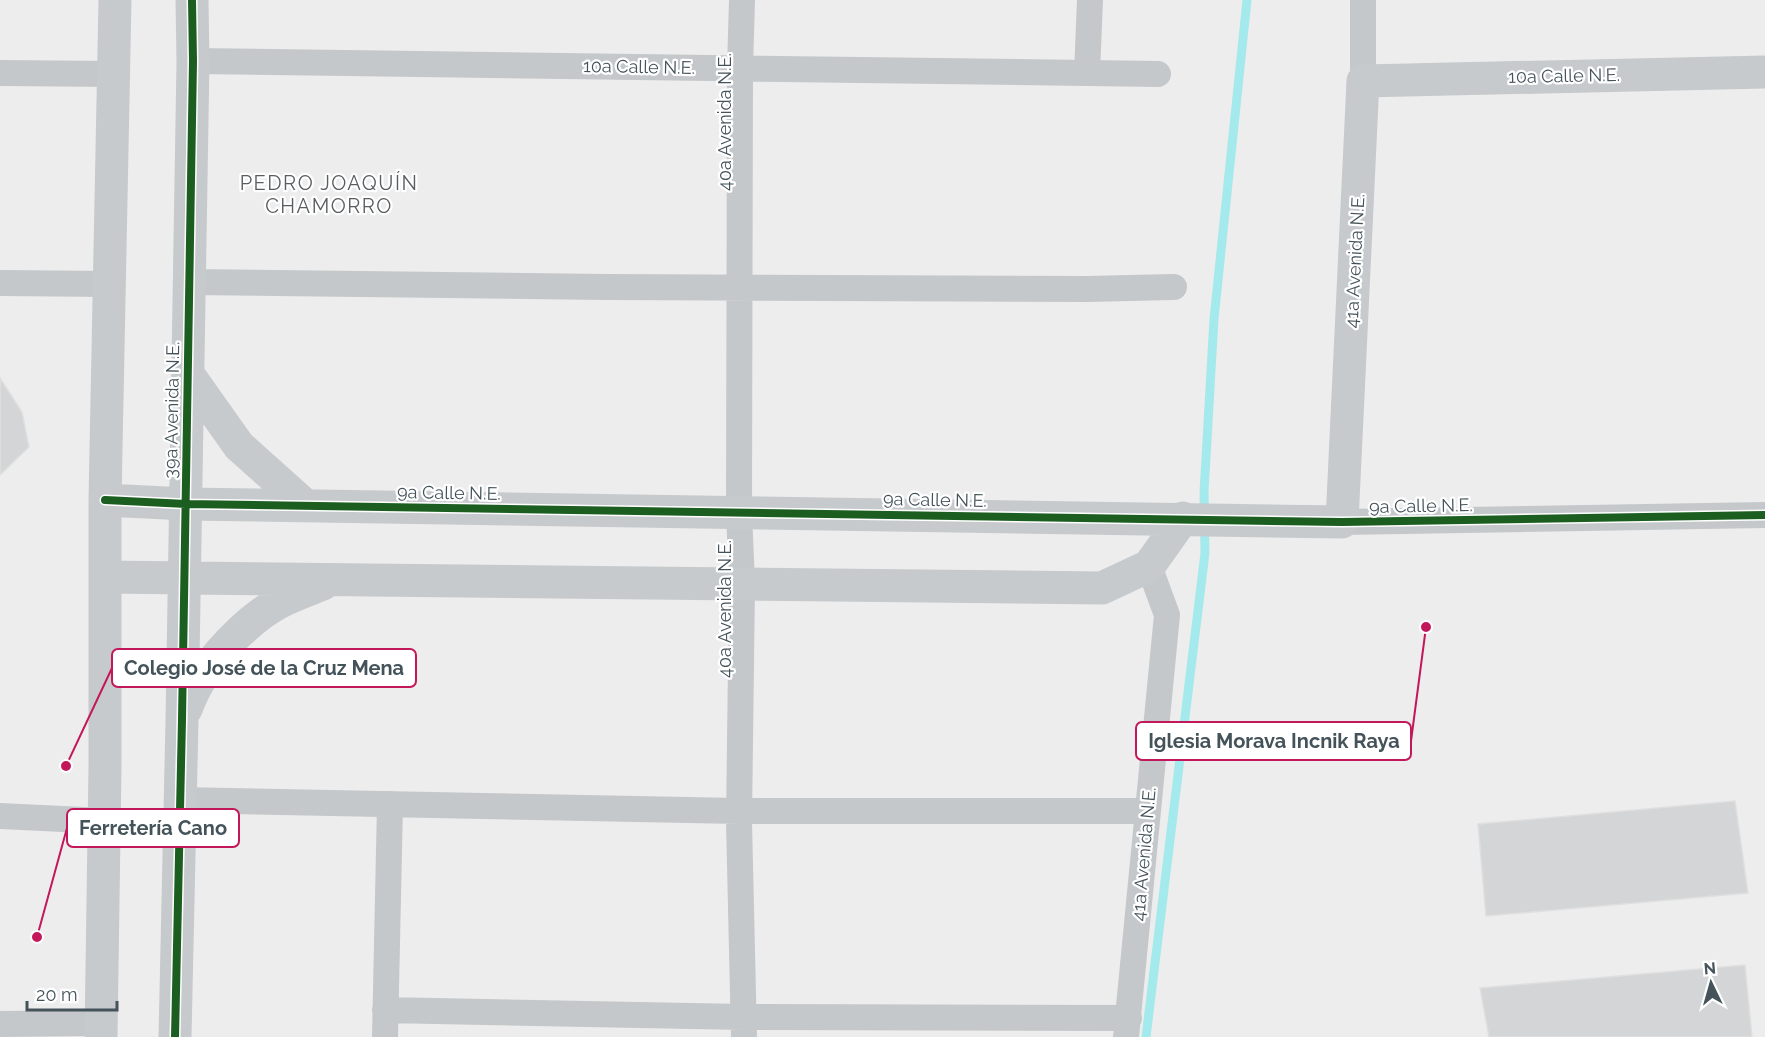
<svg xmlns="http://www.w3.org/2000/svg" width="1765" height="1037" viewBox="0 0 1765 1037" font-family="Raleway,sans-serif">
  <rect width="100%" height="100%" fill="#eeeded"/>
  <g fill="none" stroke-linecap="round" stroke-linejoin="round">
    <!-- stream -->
    <path stroke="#a4eaed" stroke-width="9" d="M1146 1037 1205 553 1204 492 1214 319 1247 0"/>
  </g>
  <!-- building -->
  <path fill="#d4d5d6" stroke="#dfdfe0" stroke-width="1.5" d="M0 378 22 412 29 447 0 475Z
    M1735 801 1748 893 1486 916 1478 824Z
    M1745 965 1752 1037H1489L1480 988Z"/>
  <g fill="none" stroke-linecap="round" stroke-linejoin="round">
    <!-- street -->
    <path stroke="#c4c8ca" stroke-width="26" d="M742 0 740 68 739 512 742 584 739 821 744 1037
      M1363 0V81
      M193 61 1158 74
      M0 73 114 74
      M1087 73 1090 0
      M189 282 606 287 1087 289 1174 287
      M0 283 110 284
      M1342 522 1765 515
      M180 800 739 811H1148
      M0 816 104 821
      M385 1010 744 1017 1129 1018
      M0 1024 102 1023
      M385 1037 390 804
      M1126 1037 1167 615 1149 566"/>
    <!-- secondary -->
    <path stroke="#c6cacc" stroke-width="33" d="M188 374 239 446 306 506
      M105 500 186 504 1342 522 1363 81 1765 72
      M105 577 1102 588 1149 566 1183 518
      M186 709C191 696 197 683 205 672 222 647 253 616 280 602 294 595 308 590 323 584
      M101 1037 105 766V500L115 0
      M175 1037 182 720 193 61 192 0"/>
    <defs>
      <path id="cycleway" d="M105 500 186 504 1342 522 1765 515
        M175 1037 182 720 193 61 192 0"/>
    </defs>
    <!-- cycleway casing -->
    <use href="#cycleway" stroke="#fff" stroke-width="11"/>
    <!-- cycleway -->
    <use href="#cycleway" stroke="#1b5e20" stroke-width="8"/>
  </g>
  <g text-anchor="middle" stroke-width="4.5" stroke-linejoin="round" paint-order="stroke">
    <!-- street labels -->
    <g font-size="18" fill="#44535a" stroke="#fff">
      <text transform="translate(639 67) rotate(1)" y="6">10a Calle N.E.</text>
      <text transform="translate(1564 76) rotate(-1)" y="6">10a Calle N.E.</text>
      <text transform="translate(725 122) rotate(-90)" y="6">40a Avenida N.E.</text>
      <text transform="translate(1355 261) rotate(-87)" y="6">41a Avenida N.E.</text>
      <text transform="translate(172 410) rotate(-89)" y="6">39a Avenida N.E.</text>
      <text transform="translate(449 493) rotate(1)" y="6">9a Calle N.E.</text>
      <text transform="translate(935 500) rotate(1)" y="6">9a Calle N.E.</text>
      <text transform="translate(1421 506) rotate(-1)" y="6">9a Calle N.E.</text>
      <text transform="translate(725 609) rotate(-90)" y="6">40a Avenida N.E.</text>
      <text transform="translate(1144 854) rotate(-85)" y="6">41a Avenida N.E.</text>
    </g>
    <!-- neighbourhood labels -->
    <g font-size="20" letter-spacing="1.5" fill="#595e61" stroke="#fff">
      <text x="329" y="190">PEDRO JOAQUÍN<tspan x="329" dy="23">CHAMORRO</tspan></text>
    </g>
  </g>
  <!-- callouts -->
  <path fill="none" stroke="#c2185b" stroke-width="2" d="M66 766L112 668M1426 627L1411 741M37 937L67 828"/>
  <g fill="#c2185b" stroke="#fff" stroke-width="2">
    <circle cx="66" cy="766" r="6"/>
    <circle cx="1426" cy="627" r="6"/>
    <circle cx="37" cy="937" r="6"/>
  </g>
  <g fill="#fff" stroke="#c2185b" stroke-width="2">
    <rect x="112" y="649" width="304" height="38" rx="6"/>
    <rect x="1136" y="722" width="275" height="38" rx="6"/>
    <rect x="67" y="809" width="172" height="38" rx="6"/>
  </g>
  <g font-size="20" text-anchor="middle" font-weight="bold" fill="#44535a">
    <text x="264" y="675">Colegio José de la Cruz Mena</text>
    <text x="1274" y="748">Iglesia Morava Incnik Raya</text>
    <text x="153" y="835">Ferretería Cano</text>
  </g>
  <!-- north arrow -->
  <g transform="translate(1711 983) rotate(355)" stroke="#ffffff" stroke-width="4.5" paint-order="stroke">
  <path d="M0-4.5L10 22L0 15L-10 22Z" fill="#44535a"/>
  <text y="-9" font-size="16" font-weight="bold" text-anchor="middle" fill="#44535a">N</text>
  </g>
  <!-- scale -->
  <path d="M27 1001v9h90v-9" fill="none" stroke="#44535a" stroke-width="3"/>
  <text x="36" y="1001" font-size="18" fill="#44535a" stroke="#ffffff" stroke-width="4.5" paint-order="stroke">20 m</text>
</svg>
